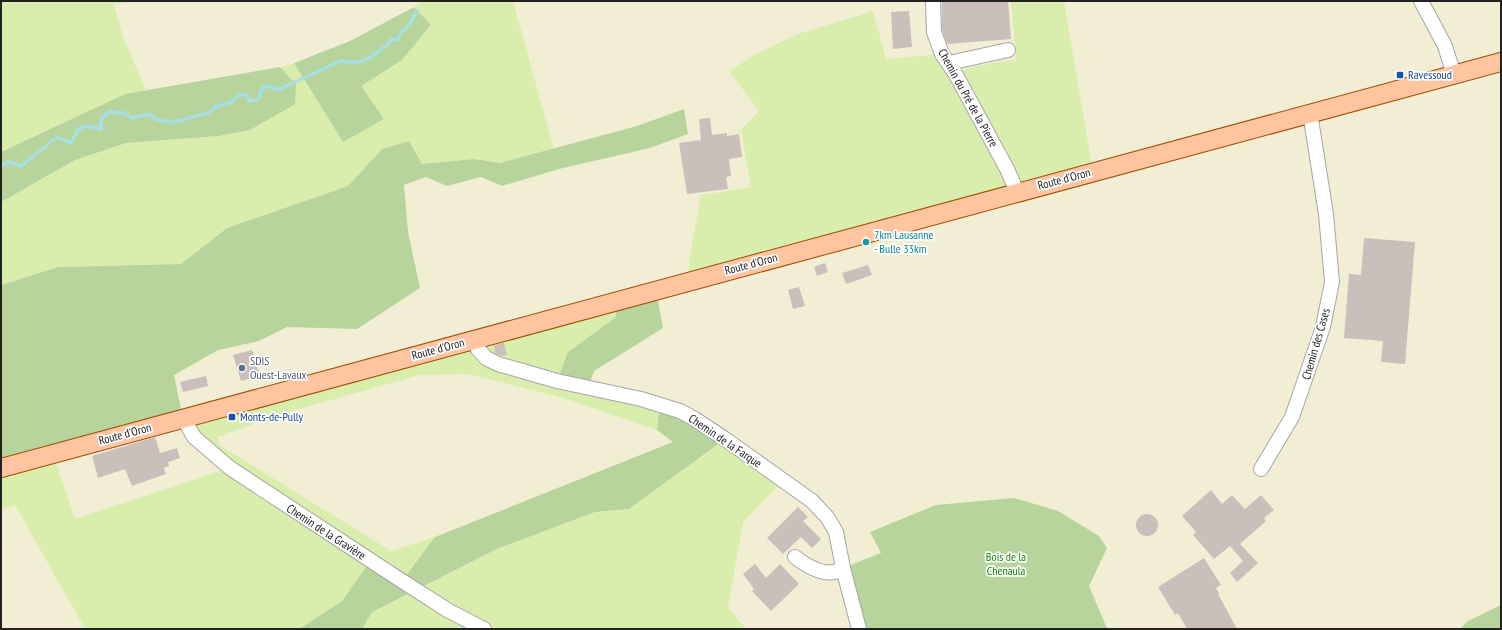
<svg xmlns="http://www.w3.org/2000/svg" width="1502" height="630" viewBox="0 0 1502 630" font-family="'PT Sans Narrow',sans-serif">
  <rect width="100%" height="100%" fill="#f3ede8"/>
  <!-- farmland -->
  <path fill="#f2eed3" d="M140 1H423L350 41 280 67 146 90 123 37 114 4Z
    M513 1H1011L1016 59 972 67 955 73 942 54 886 59 872 11 798 34 756 54 729 71 759 111 741 130 751 188 1093 172 1064 1H1501V605L1468 621 1460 629H1109L1106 626 1089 586 1107 548 870 532 881 553 859 629H746L728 607 743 522 782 481 709 427 588 388 594 371 663 328 656 291 183 418 230 468 75 519 53 454 174 375 219 349 258 341 287 327 357 329 408 232 404 185 426 177 447 186 481 177 502 186 559 169 688 134 684 109 637 126 554 149Z
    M468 374 563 398 657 430 673 442 435 537 391 551 221 446 216 437 292 411 420 375Z
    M15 505 85 629H1V510Z"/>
  <!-- grass -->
  <path fill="#d9eead" d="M1 1H140L114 4 123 37 146 90 125 94 1 152Z
    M423 1H513L554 149 500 163 474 159 422 164 409 141 382 149 348 186 227 228 181 264 58 267 1 285V202L75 160 126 143 219 136 250 130 296 84 280 67 294 63 343 142 361 86 402 60 431 25 414 7Z
    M1011 1H1064L1093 172 687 282 690 255 701 195 751 187 741 130 759 111 729 71 756 54 798 34 873 11 886 59 942 54 955 73 972 67 1016 59Z
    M615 301 616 317 568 352 588 388 659 412 657 430 563 398 468 374 420 375 292 411 217 437 221 446 391 551 435 537 402 581 370 561 342 601 299 629H85L15 505 1 510V468L53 454 75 519 229 468 183 418Z
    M725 439 783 481 743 522 728 607 746 629H362L372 612 499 548 595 512 629 509Z"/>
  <!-- forest -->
  <path fill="#b6d49b" d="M414 7 431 25 402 60 361 86 384 119 343 142 294 63 350 41Z
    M280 67 296 84 295 104 250 130 219 136 126 143 75 160 1 202V152L125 94Z
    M684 109 688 134 650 148 559 169 502 186 481 177 447 186 426 177 404 185 408 232 420 288 357 329 287 327 259 341 218 350 174 375 183 418 1 468V285L58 267 181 264 227 228 348 186 382 149 409 141 422 164 474 159 500 163 637 126Z
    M656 290 663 328 594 371 588 388 557 381 568 352 616 317 615 301Z
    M680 411 725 439 629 509 595 512 499 548 372 612 362 629H299L342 601 370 561 402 581 435 537 673 442 657 430 659 412Z
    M1014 498 1058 511 1099 536 1107 548 1089 586 1106 626 1109 629H859L843 568 881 553 870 532 936 505Z
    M1501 605V629H1460L1468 621Z"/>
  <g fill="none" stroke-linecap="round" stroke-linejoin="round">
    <!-- stream -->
    <path stroke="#a7e0e2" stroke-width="3.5" d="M1 166 8 162 21 166 57 137 71 143 78 129 86 126 101 129V119L109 112 125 113 132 118 150 114 155 119 170 122 186 119 210 112 217 106 230 103 239 95H247L249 101 258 100 262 89 266 86 280 89 340 61C347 62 356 63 363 61 372 57 386 47 392 39L398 40 401 32 410 24 417 11"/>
  </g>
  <!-- building -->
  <path fill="#cbbfbb" d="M942 1H1008L1011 39 947 44 942 30Z
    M909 11 912 47 893 49 891 12Z
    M710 118 712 135 727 133V136L739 134 742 157 729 159 731 176 726 177 728 189 687 194 679 143 701 140 699 119Z
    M1364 238 1415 242 1405 364 1381 362 1383 341 1344 338 1349 274 1361 275Z
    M825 263 828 272 817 276 814 267Z
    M868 265 872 275 846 284 842 273Z
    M799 287 805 306 793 309 788 290Z
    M502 343H504L507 355 502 356 495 353 494 346Z
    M252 350 260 375 241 381 233 355Z
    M206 376 208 386 183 392 180 382Z
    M155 437 160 453 177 448 180 458 168 462 169 466 164 468 166 474 132 486 125 469 98 478 92 456Z
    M1211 490 1222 504 1232 495 1245 509 1261 495 1274 510 1264 518 1266 521 1240 544 1258 563 1237 582 1230 573 1243 561 1230 546 1214 559 1193 535 1196 532 1182 516Z
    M798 507 808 517 803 521 821 539 812 548 801 537 783 554 767 538Z
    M1136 525a11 11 0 1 1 22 0a11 11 0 1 1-22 0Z
    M1204 558 1221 585 1216 588 1219 593 1218 594 1237 629H1187L1178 613 1175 615 1158 587Z
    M755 564 766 578 780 564 799 584 771 611 752 591 754 589 743 574Z"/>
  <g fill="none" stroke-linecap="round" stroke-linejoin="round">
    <defs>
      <path id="minor" d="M933 1 934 32 942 54 955 73 1007 169 1017 192
        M1421 1 1445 46 1454 75
        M949 63 1008 50
        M474 340 478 349 486 358 498 364 557 381 641 399 680 411 695 419 725 439 812 501 827 517 836 532 843 568C828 579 808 567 795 557
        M183 418 194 437 230 468 402 581 449 611 484 629
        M1261 469 1292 417 1323 327 1332 282 1326 214 1310 113
        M843 568 859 629"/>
      <path id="major" d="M1 468 1501 62"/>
    </defs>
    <!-- minor casing -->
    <use href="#minor" stroke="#a6a6a6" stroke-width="16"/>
    <!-- major casing -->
    <use href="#major" stroke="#a04d00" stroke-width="20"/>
    <!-- minor -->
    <use href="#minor" stroke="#fff" stroke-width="14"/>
    <!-- major -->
    <use href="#major" stroke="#ffc5a1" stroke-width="18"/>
  </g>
  <!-- markers -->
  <g fill="#1a4fb4" stroke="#fff" stroke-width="1.5">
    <rect x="1396" y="71" width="8" height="8" rx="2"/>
    <rect x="228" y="413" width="8" height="8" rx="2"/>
  </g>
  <circle fill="#0f9aa8" stroke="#fff" stroke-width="1.5" cx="866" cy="242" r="4"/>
  <circle fill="#5c6f8a" stroke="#fff" stroke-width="1.5" cx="242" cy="368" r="4"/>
  <g text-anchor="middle" stroke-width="3.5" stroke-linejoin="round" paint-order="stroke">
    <!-- transit labels -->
    <g font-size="12" fill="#164399" stroke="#fff" text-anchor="start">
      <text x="1408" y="79">Ravessoud</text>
      <text x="240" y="421">Monts-de-Pully</text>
    </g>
    <!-- street labels -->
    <g font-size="12" fill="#222" stroke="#fff">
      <text transform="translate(968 98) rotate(61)" y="4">Chemin du Pré de la Pierre</text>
      <text transform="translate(1064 179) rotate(-15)" y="4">Route d'Oron</text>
      <text transform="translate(751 264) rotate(-15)" y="4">Route d'Oron</text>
      <text transform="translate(1316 344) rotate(-74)" y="4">Chemin des Cases</text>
      <text transform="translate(438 349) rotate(-15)" y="4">Route d'Oron</text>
      <text transform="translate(125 434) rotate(-15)" y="4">Route d'Oron</text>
      <text transform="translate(725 441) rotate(34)" y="4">Chemin de la Farque</text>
      <text transform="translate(326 532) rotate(33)" y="4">Chemin de la Gravière</text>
    </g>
    <!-- culture labels -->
    <g font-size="12" fill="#0d838f" stroke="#fff" text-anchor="start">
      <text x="874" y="239">7km Lausanne<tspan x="874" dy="14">- Bulle 33km</tspan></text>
    </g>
    <!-- service labels -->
    <g font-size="12" fill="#4e5e75" stroke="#fff" text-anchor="start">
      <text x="250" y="365">SDIS<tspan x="250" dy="14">Ouest-Lavaux</tspan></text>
    </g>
    <!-- park labels -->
    <g font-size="12" fill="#138506" stroke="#fff">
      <text x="1006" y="561">Bois de la<tspan x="1006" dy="14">Chenaula</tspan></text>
    </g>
  </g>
  <!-- border -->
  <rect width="1502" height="630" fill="none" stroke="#222222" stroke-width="4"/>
</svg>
